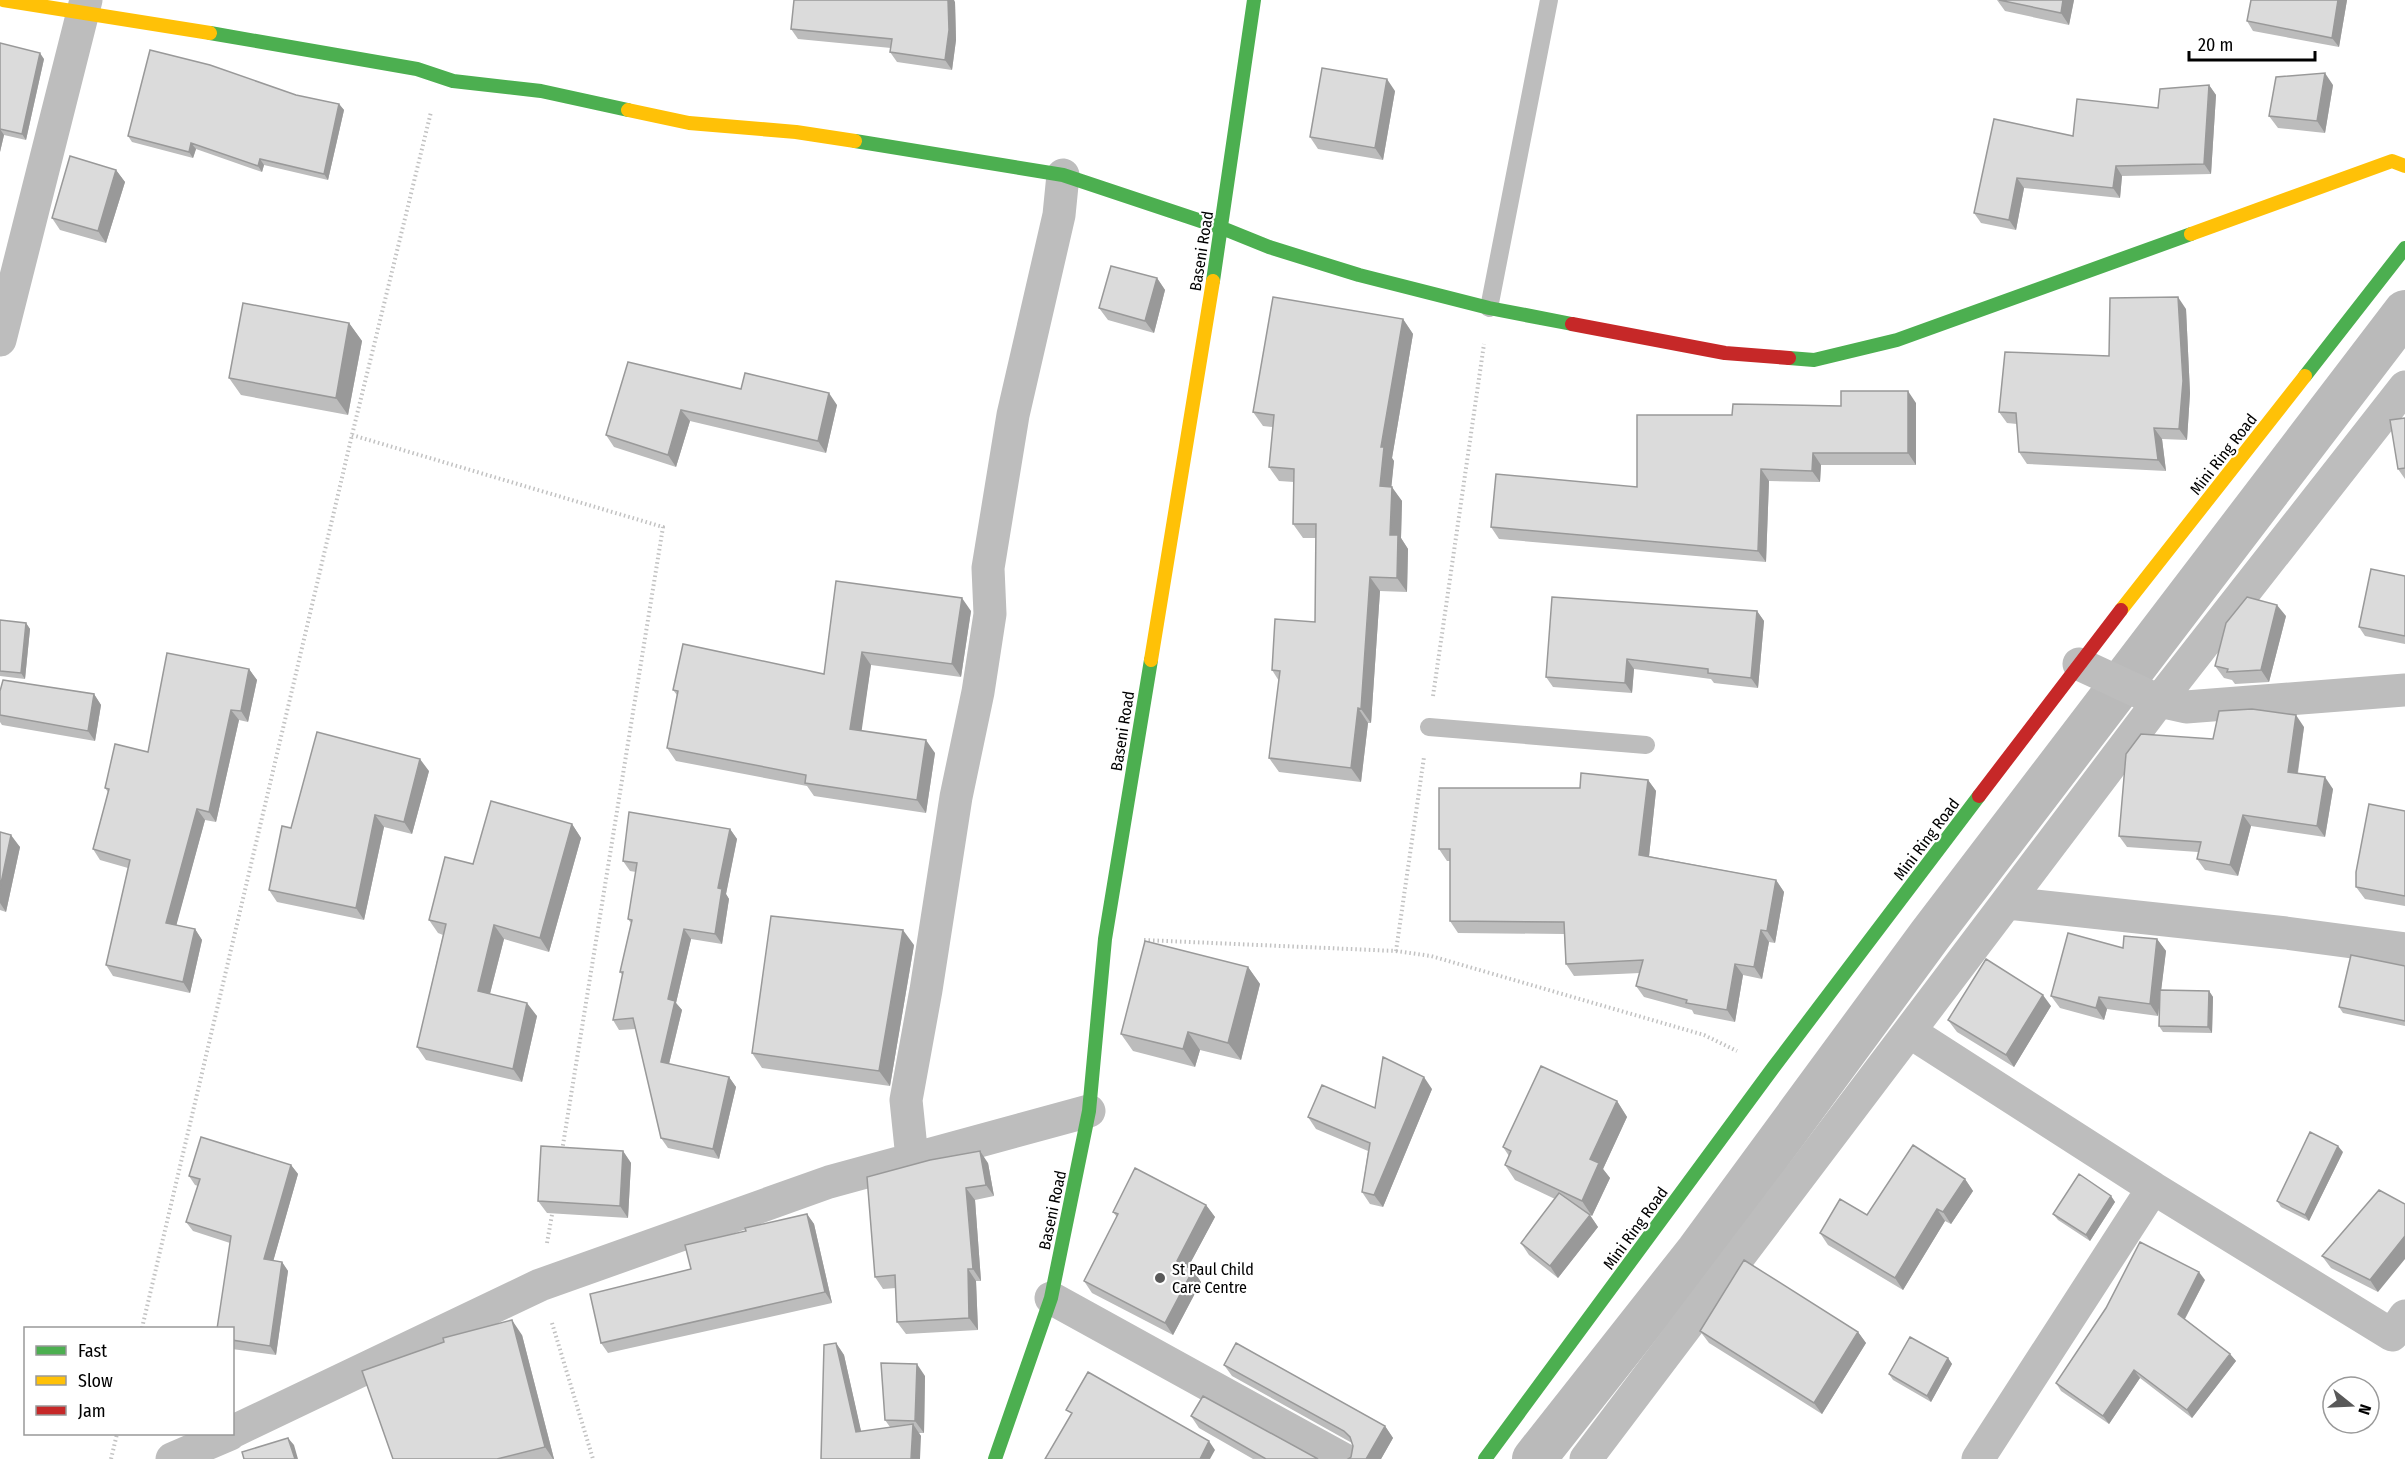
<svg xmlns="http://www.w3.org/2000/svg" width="2405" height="1459" viewBox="0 0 2405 1459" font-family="'Fira Sans Condensed',sans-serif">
  <rect width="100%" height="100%" fill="#fff"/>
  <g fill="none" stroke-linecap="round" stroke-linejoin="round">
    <!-- canal -->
    <path stroke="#bababa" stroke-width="44" d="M1534 1459 1698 1251 1930 935 2405 312"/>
    <!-- path -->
    <path stroke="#c2c2c2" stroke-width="4" stroke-dasharray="1.5 3" stroke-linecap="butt" d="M352 435 663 527 562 1151
      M1433 696 1484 344
      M1144 940 1396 951 1424 757
      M1396 951 1431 956 1704 1035 1737 1051
      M547 1243 553 1209
      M552 1323 593 1459
      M142 1328 352 435 431 112
      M111 1459 117 1434"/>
    <!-- lane -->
    <path stroke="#bdbdbd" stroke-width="18" d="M1489 308 1549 0
      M1429 727 1646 745"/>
    <!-- street -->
    <path stroke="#bdbdbd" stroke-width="33" d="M0 340 86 0
      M2079 664 2159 701 2186 707 2405 690
      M2008 903 2286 933 2405 949
      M1910 1032 2153 1188 1978 1459
      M912 1158 906 1100 926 990 956 797 978 692 990 614 988 568 1013 415 1059 215 1063 175
      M2153 1188 2392 1335 2405 1316
      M1051 1298 1343 1459
      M232 1432 540 1285 829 1182 1089 1111
      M172 1459 230 1434
      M1586 1459 2159 701 2405 387"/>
    <!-- fast -->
    <path stroke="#4caf50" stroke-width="14" d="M210 33 417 69 453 81 541 91 628 110
      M855 141 1063 175 1222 228 1269 247 1359 275 1489 308 1572 324
      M1213 281 1254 0
      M1789 358 1814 360 1897 340 2191 234
      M2305 376 2405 248
      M995 1459 1051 1298 1089 1111 1105 939 1151 660
      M1485 1459 1773 1068 1979 796"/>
    <!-- slow -->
    <path stroke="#ffc107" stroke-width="14" d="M3 0 210 33
      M628 110 689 123 796 132 855 141
      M2191 234 2392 161 2405 166
      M2121 610 2305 376
      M1151 660 1213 281"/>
    <!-- jam -->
    <path stroke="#c62828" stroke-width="14" d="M1572 324 1725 353 1789 358
      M1979 796 2121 610"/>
  </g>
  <!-- wall -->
  <path fill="#bcbcbc" d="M1997 0H2074L2069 25 2005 11Z
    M2251 0H2347L2339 47 2253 31 2247 21Z
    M955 2 956 40 952 70 897 62 890 52 891 48 798 39 791 29Z
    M0 43 44 59 26 140 4 135 0 152Z
    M2209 85 2216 95 2211 174 2122 176 2120 198 2024 188 2016 230 1981 223 1974 213 1994 119 2073 136 2158 108Z
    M2333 85 2325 133 2278 128 2269 116Z
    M1395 91 1383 160 1318 149 1310 137Z
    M296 95 339 104 344 110 328 180 264 165 262 172 196 149 193 158 132 142 128 136Z
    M116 170 125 182 106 243 60 230 52 218Z
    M1157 278 1165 290 1154 333 1108 320 1099 308Z
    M2186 309 2190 393 2187 440 2162 439 2166 471 2027 464 2019 452 2017 424 2007 423 1999 412 2109 356Z
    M1403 319 1413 334 1392 458 1394 461 1391 487 1402 501 1401 538 1408 549 1407 592 1380 591 1371 723H1368L1361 782 1279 772 1269 758 1279 681 1272 670 1315 622 1316 538H1303L1293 524 1294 482 1279 481 1269 467 1273 427 1263 426 1253 412Z
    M349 323 362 341 348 415 241 395 229 378Z
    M741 389 837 405 826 453 690 421 676 467 614 447 606 435Z
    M1916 403V465H1821L1820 482 1769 481 1766 562 1499 539 1491 527 1637 487 1732 415 1841 406Z
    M2405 418V479L2398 469Z
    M2405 576V644L2365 636 2359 627Z
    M836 581 971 611 961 677 871 665 861 730 935 753 926 813 814 796 807 786 676 761 667 748 677 695 673 690 824 674Z
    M1757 611 1764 621 1758 688 1714 683 1711 679 1634 669 1632 693 1553 687 1546 677Z
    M2286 616 2269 682 2235 684 2232 680 2224 678 2215 666Z
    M0 620 26 623 30 629 25 679 0 676Z
    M249 669 257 680 248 722 239 720 216 822 205 820 176 925 195 929 202 940 190 993 113 976 106 965 128 868 100 860 93 849 108 792 105 788Z
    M0 691 94 694 101 705 95 741 2 725 0 722Z
    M2304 727 2298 773 2333 789 2325 837 2251 826 2238 876 2205 870 2197 859 2198 852 2127 847 2119 836 2213 739Z
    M429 771 412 834 384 827 364 920 277 902 269 890 291 828Z
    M1648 780 1656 791 1649 856 1776 880 1784 892 1775 943 1769 942 1762 979 1743 975 1735 1022 1694 1014 1692 1010 1644 997 1636 986 1640 973 1574 976 1566 964 1564 934 1458 933 1450 921V861H1447L1439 849 1580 788Z
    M2405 811V906L2365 899 2356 887Z
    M572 824 581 838 549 952 504 939 490 994 537 1016 522 1082 426 1060 417 1047 443 935 438 933 429 920 473 864Z
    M730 829 737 839 726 894 729 899 722 944 691 939 676 1003 682 1010 669 1064 729 1077 736 1087 719 1159 668 1148 661 1138 636 1029 619 1030 613 1020 623 976 620 972 631 923 628 919 636 872 630 871 623 861Z
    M0 832 20 847 6 912 0 910Z
    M2157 939 2166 951 2161 990 2209 991 2213 997 2212 1033 2163 1032 2159 1026 2160 1001 2158 1016 2107 1009 2104 1020 2060 1008 2051 996 2123 948Z
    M914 945 890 1086 762 1068 752 1053Z
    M2405 966V1026L2343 1013 2339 1007Z
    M1248 967 1260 984 1241 1060 1200 1050 1195 1067 1133 1051 1121 1034Z
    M2051 1006 2014 1067 1957 1032 1948 1020Z
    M1432 1089 1383 1207 1370 1204 1362 1192 1368 1151 1316 1129 1308 1117 1375 1108Z
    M1617 1101 1627 1117 1603 1169 1610 1178 1592 1216 1589 1214 1598 1227 1558 1278 1529 1255 1521 1243 1555 1199 1515 1180 1505 1165 1509 1156 1503 1147Z
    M623 1151 631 1163 628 1218 547 1213 538 1201Z
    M2343 1152 2309 1221 2281 1207 2277 1201Z
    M988 1163 994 1196 975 1200 981 1281H976L978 1330 906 1334 897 1322 896 1288 883 1289 875 1277Z
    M291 1165 298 1174 273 1261 282 1262 288 1271 276 1355 232 1349 230 1243 193 1231 186 1222 198 1186 195 1185 189 1176Z
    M1965 1179 1973 1191 1951 1224 1945 1221 1903 1290 1828 1245 1820 1233Z
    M2379 1190 2378 1292 2331 1268 2322 1256Z
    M2111 1196 2115 1202 2090 1241 2058 1220 2053 1214Z
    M1206 1205 1215 1217 1188 1267 1193 1270 1201 1282 1173 1335 1092 1293 1084 1281 1117 1217 1113 1212Z
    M807 1214 814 1224 832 1303 608 1353 601 1343 691 1269 746 1231Z
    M2205 1280 2185 1319 2230 1354 2236 1361 2192 1418 2140 1378 2109 1424 2061 1391 2056 1383Z
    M1700 1331 1858 1332 1866 1343 1822 1414 1709 1343Z
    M522 1335 554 1459H393Z
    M836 1343 844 1355 861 1432 890 1427 885 1420 925 1376 924 1433H919L921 1436 821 1459Z
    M1948 1358 1952 1364 1931 1402 1893 1380 1889 1374Z
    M1224 1365 1385 1426 1393 1438 1381 1459H1348L1351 1457 1353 1446 1352 1443 1232 1376Z
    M1191 1416 1318 1459H1253L1199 1428Z"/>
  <!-- shaded-wall -->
  <path fill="#999" d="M948 0H954L955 2 956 40 952 70 945 60Z
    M2063 0H2074L2069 25 2061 13Z
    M2338 0H2347L2339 47 2332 38Z
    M40 53 44 59 26 140 22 134Z
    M2325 73 2333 85 2325 133 2317 121Z
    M1387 79 1395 91 1383 160 1375 148Z
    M2209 85 2216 95 2211 174 2204 164Z
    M339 104 344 110 328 180 324 174Z
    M0 129 4 135 0 152Z
    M191 143 196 149 193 158 189 152Z
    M260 159 264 165 262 172 258 166Z
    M2116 166 2122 176 2120 198 2113 188Z
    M116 170 125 182 106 243 98 231Z
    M2017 178 2024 188 2016 230 2009 220Z
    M1157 278 1165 290 1154 333 1145 321Z
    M2178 297 2186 309 2190 393 2187 440 2179 429Z
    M1403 319 1413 334 1392 458 1394 461 1390 501 1380 486 1381 447Z
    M349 323 362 341 348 415 336 398Z
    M1908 391 1916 403V465L1908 453Z
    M829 393 837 405 826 453 818 441Z
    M681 410 690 421 676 467 668 455Z
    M2154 428 2162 439 2166 471 2158 460Z
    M1813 453 1821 465 1820 482 1812 471Z
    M1761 469 1769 481 1766 562 1758 551Z
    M1392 487 1402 501 1401 538 1408 549 1407 592 1397 578 1390 535Z
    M1370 577 1380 591 1371 723 1361 709Z
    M962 598 971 611 961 677 952 664Z
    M2277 605 2286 616 2269 682 2261 670Z
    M1757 611 1764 621 1758 688 1751 678Z
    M26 623 30 629 25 679 21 673Z
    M862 652 871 665 860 742 850 729Z
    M1627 659 1634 669 1632 693 1625 683Z
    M249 669 257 680 248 722 241 711Z
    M94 694 101 705 95 741 88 731Z
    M1358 708 1368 723 1361 782 1351 768Z
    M231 710 239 720 216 822 209 812Z
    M2296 715 2304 727 2296 783 2288 772Z
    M926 740 935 753 926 813 917 800Z
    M420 759 429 771 412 834 404 822Z
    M2325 777 2333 789 2325 837 2317 826Z
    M1648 780 1656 791 1648 866 1639 855Z
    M197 809 205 820 174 934 166 923Z
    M375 815 384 827 364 920 356 908Z
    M2243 815 2251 826 2238 876 2230 865Z
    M572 824 581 838 549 952 540 938Z
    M730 829 737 839 726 894 729 899 722 944 715 934 718 888Z
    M11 835 20 847 6 912 0 903V888Z
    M1776 880 1784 892 1775 943 1767 931Z
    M494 925 504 939 487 1005 478 991Z
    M195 929 202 940 190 993 183 982Z
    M684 929 691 939 676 1003 682 1010 667 1072 661 1062 668 999Z
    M903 930 914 945 890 1086 879 1071Z
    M1761 930 1769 942 1762 979 1754 967Z
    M2157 939 2166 951 2158 1016 2150 1004Z
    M1735 964 1743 975 1735 1022 1727 1010Z
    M1248 967 1260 984 1241 1060 1228 1043Z
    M2209 991 2213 997 2212 1033 2208 1027Z
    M2043 995 2051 1006 2014 1067 2006 1055Z
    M2099 997 2107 1009 2104 1020 2096 1008Z
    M527 1003 537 1016 522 1082 513 1069Z
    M1188 1032 1200 1050 1195 1067 1183 1049Z
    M729 1077 736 1087 719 1159 713 1149Z
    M1424 1077 1432 1089 1383 1207 1374 1195Z
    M1617 1101 1627 1117 1603 1169 1610 1178 1592 1216 1582 1201 1590 1159Z
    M2338 1146 2343 1152 2309 1221 2305 1215Z
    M623 1151 631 1163 628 1218 620 1206Z
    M980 1151 988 1163 994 1196 986 1185Z
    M291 1165 298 1174 271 1269 264 1259Z
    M1965 1179 1973 1191 1951 1224 1943 1212Z
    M966 1188 975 1200 981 1281 973 1269Z
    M2111 1196 2115 1202 2090 1241 2086 1235Z
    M1206 1205 1215 1217 1185 1273 1177 1261Z
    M1937 1209 1945 1221 1903 1290 1895 1278Z
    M807 1214 814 1224 832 1303 825 1292Z
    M1590 1215 1598 1227 1558 1278 1550 1266Z
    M2405 1236V1259L2378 1292 2370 1280Z
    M282 1262 288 1271 276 1355 270 1346Z
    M968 1269 976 1281 978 1330 969 1318Z
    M1193 1270 1201 1282 1173 1335 1165 1323Z
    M2199 1272 2205 1280 2183 1322 2178 1314Z
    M512 1320 522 1335 554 1459H553L545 1447Z
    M1858 1332 1866 1343 1822 1414 1814 1403Z
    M836 1343 844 1355 864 1444 856 1432Z
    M2230 1354 2236 1361 2192 1418 2187 1410Z
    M1948 1358 1952 1364 1931 1402 1927 1396Z
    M917 1364 925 1376 924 1433 915 1421Z
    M2134 1370 2140 1378 2109 1424 2103 1416Z
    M913 1424 921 1436 920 1459H911Z
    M1385 1426 1393 1438 1381 1459H1366Z
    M288 1438 294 1445 298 1459H295Z
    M1209 1441 1215 1450 1210 1459H1200Z"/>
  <!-- building -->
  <path fill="#dbdbdb" stroke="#999" stroke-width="1.5" d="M794 0H948L949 30 945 60 890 52 892 39 791 29Z
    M1999 0H2063L2061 13Z
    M2251 0H2338L2332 38 2247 21Z
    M0 43 40 53 22 134 0 129Z
    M150 50 210 65 296 95 339 104 324 174 260 159 258 166 191 143 189 152 128 136Z
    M1322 68 1387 79 1375 148 1310 137Z
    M2325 73 2317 121 2269 116 2276 77Z
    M2209 85 2204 164 2116 166 2113 188 2017 178 2009 220 1974 213 1994 119 2073 136 2077 99 2158 108 2160 89Z
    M70 156 116 170 98 231 52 218Z
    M1111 266 1157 278 1145 321 1099 308Z
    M1273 297 1403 319 1381 447H1384L1380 486 1392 487 1390 535H1398L1397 578 1370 577 1361 709 1358 708 1351 768 1269 758 1280 671 1272 670 1275 619 1315 622 1316 524H1293L1294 469 1269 467 1274 415 1253 412Z
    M2178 297 2183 381 2179 429 2154 428 2158 460 2019 452 2016 413 1999 412 2005 352 2109 356 2110 298Z
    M243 303 349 323 336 398 229 378Z
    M628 362 741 389 745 373 829 393 818 441 681 410 668 455 606 435Z
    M1841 391H1908V453H1813L1812 471 1761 469 1758 551 1491 527 1496 474 1637 487V415H1732L1733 404 1841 406Z
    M2405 418V468L2398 469 2390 420Z
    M2371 569 2405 576V636L2359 627Z
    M836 581 962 598 952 664 862 652 850 729 926 740 917 800 805 783 806 775 667 748 678 691 673 690 683 644 824 674Z
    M1552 597 1757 611 1751 678 1708 673V669L1627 659 1625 683 1546 677Z
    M2247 597 2277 605 2261 670 2227 672 2228 669 2215 666 2226 623Z
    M0 620 26 623 21 673 0 671Z
    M167 653 249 669 241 711 231 710 209 812 197 809 166 923 195 929 183 982 106 965 130 860 93 849 109 789 105 788 115 744 148 752Z
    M3 680 94 694 88 731 0 715V691Z
    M2252 709 2296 715 2288 772 2325 777 2317 826 2243 815 2230 865 2197 859 2201 842 2119 836 2126 754 2141 734 2213 739 2219 711Z
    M317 732 420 759 404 822 375 815 356 908 269 890 282 826 291 828Z
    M1581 773 1648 780 1639 855 1776 880 1767 931 1761 930 1754 967 1735 964 1727 1010 1686 1003 1687 1000 1636 986 1643 960 1566 964 1564 922 1450 921V849H1439V788H1580Z
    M491 801 572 824 540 938 494 925 478 991 527 1003 513 1069 417 1047 446 924 429 920 445 857 473 864Z
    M2369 804 2405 811V896L2356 887V872Z
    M629 812 730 829 718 888 722 889 715 934 684 929 668 999 675 1001 661 1062 729 1077 713 1149 661 1138 633 1018 613 1020 623 972H620L632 920 628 919 637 863 623 861Z
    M0 832 11 835 0 888Z
    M771 916 903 930 879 1071 752 1053Z
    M2068 933 2123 948 2124 936 2157 939 2150 1004 2099 997 2096 1008 2051 996Z
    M1145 941 1248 967 1228 1043 1188 1032 1183 1049 1121 1034Z
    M2351 955 2405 966V1021L2339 1007Z
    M1986 959 2043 995 2006 1055 1948 1020Z
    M2160 990 2209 991 2208 1027 2159 1026Z
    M1383 1057 1424 1077 1374 1195 1362 1192 1370 1143 1308 1117 1322 1085 1375 1108Z
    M1541 1066 1617 1101 1590 1159 1599 1163 1582 1201 1505 1165 1511 1151 1503 1147Z
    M2310 1132 2338 1146 2305 1215 2277 1201Z
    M201 1137 291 1165 264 1259 282 1262 270 1346 232 1340V1329H217L231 1236 186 1222 200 1179 189 1176Z
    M1913 1145 1965 1179 1943 1212 1937 1209 1895 1278 1820 1233 1840 1199 1867 1215Z
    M541 1146 623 1151 620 1206 538 1201Z
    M980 1151 986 1185 966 1188 973 1269H968L969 1318 897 1322 895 1275 875 1277 867 1177 930 1160Z
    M1135 1168 1206 1205 1177 1261 1193 1270 1165 1323 1084 1281 1118 1214 1113 1212Z
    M2079 1174 2111 1196 2086 1235 2053 1214Z
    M2379 1190 2405 1204V1236L2370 1280 2322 1256Z
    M1559 1193 1590 1215 1550 1266 1521 1243Z
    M807 1214 825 1292 601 1343 590 1294 691 1269 685 1245 746 1231 745 1228Z
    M2140 1242 2199 1272 2178 1314 2230 1354 2187 1410 2134 1370 2103 1416 2056 1383 2106 1308Z
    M1744 1260 1858 1332 1814 1403 1700 1331Z
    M512 1320 545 1447 497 1459H393L362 1371 444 1342 443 1338Z
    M1910 1337 1948 1358 1927 1396 1889 1374Z
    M836 1343 856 1432 913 1424 911 1459H821L824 1345Z
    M1236 1343 1385 1426 1366 1459H1348L1351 1457 1353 1446 1350 1437 1344 1431 1224 1365Z
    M881 1363 917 1364 915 1421 885 1420Z
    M1088 1372 1209 1441 1200 1459H1045L1072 1413 1066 1410Z
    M1203 1396 1318 1459H1266L1191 1416Z
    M288 1438 295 1459H244L242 1452Z"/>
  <!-- markers -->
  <circle fill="#595959" stroke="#fff" stroke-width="2" cx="1160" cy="1278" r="6"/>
  <g text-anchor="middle" stroke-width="4.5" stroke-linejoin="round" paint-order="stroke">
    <!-- street labels -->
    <g font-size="16" fill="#000" stroke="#fff">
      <text transform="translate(1201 251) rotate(-81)" y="6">Baseni Road</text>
      <text transform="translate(2223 454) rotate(-52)" y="6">Mini Ring Road</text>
      <text transform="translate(1122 731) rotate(-81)" y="6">Baseni Road</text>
      <text transform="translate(1926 839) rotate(-53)" y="6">Mini Ring Road</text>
      <text transform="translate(1052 1210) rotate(-78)" y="6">Baseni Road</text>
      <text transform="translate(1635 1228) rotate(-54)" y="6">Mini Ring Road</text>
    </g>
    <!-- poi labels -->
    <g font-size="16" fill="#000" stroke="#fff" text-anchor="start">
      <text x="1172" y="1275">St Paul Child<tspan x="1172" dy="18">Care Centre</tspan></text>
    </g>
  </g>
  <!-- legend -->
  <rect x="24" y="1327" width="210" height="108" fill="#ffffff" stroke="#999999" stroke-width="1.5"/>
  <rect x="36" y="1346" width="30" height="9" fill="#4caf50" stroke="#999999" stroke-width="1.5"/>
  <text x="78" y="1357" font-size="18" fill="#000000">Fast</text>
  <rect x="36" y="1376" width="30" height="9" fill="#ffc107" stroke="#999999" stroke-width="1.5"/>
  <text x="78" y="1387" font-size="18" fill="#000000">Slow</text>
  <rect x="36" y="1406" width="30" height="9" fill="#c62828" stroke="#999999" stroke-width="1.5"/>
  <text x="78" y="1417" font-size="18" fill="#000000">Jam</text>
  <!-- north arrow -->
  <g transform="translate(2351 1405) rotate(108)"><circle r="28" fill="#ffffff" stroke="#999999" stroke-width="1.5"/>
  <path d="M0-4.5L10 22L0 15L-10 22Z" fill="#595959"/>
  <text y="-9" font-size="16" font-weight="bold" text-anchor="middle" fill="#000000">N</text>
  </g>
  <!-- scale -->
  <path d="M2189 51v9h126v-9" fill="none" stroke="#000000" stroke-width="3"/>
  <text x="2198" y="51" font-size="18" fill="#000000" stroke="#ffffff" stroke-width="4.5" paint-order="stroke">20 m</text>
</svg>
